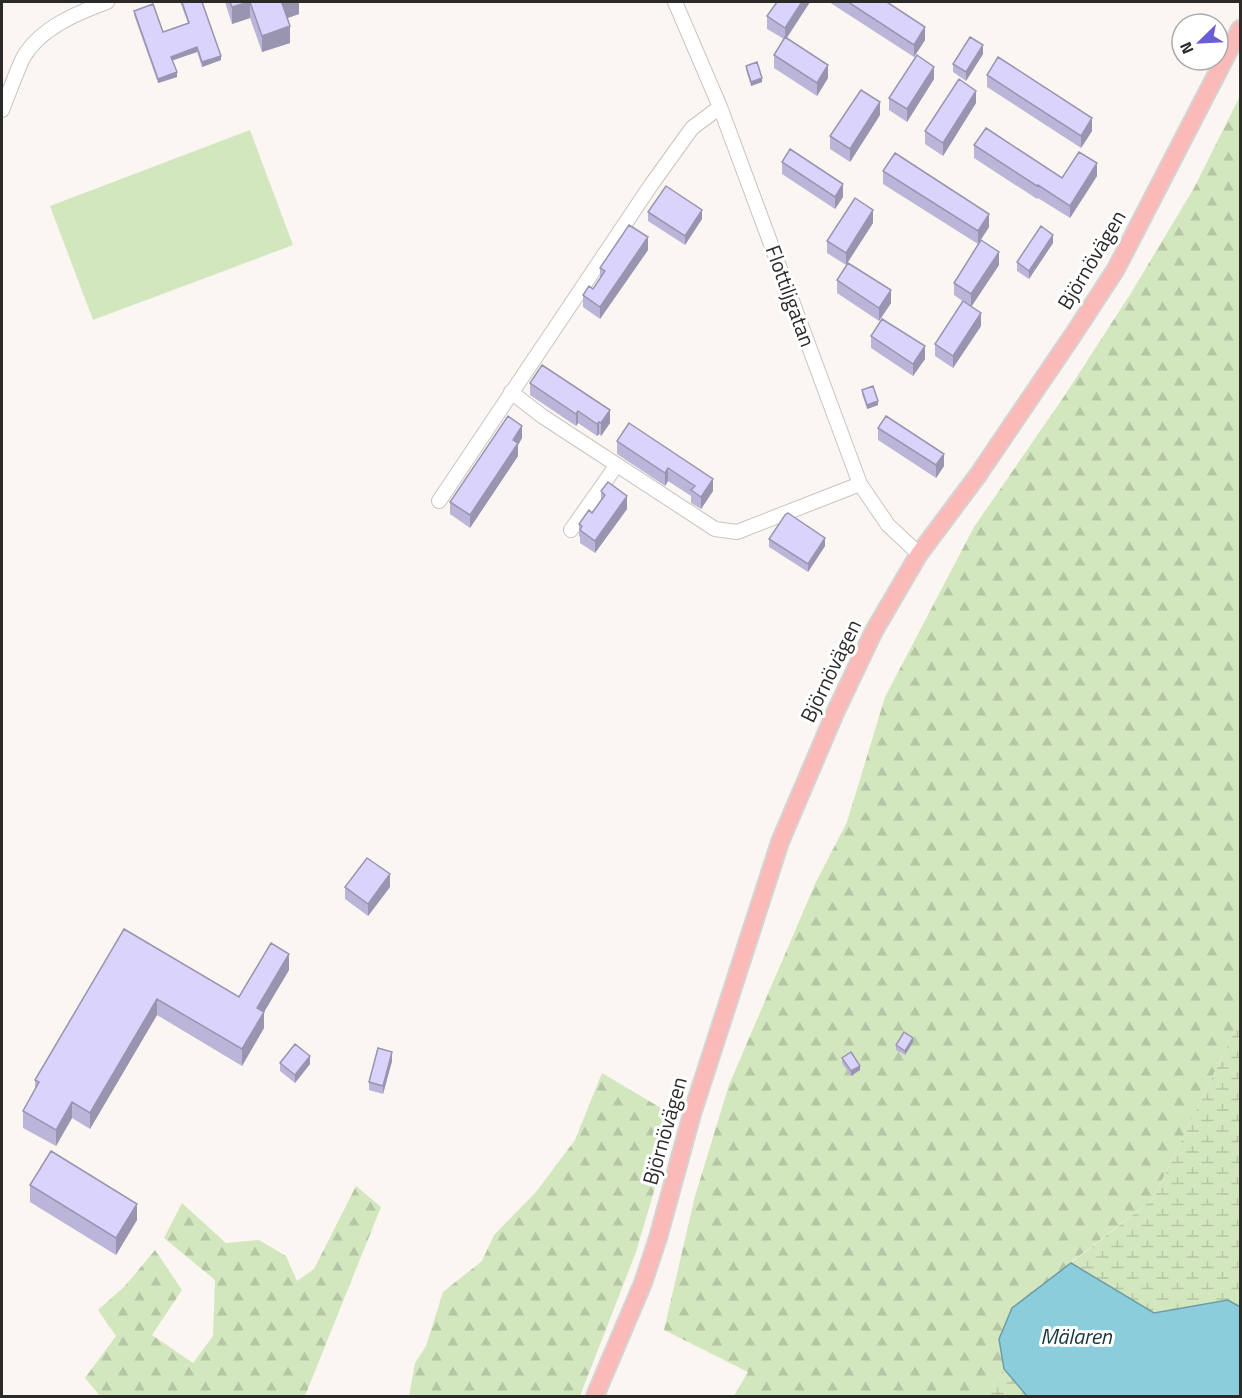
<svg xmlns="http://www.w3.org/2000/svg" width="1242" height="1398" viewBox="0 0 1242 1398" font-family="'Titillium Web',sans-serif">
  <defs>
    <pattern id="forest-firs" width="22" height="20" patternUnits="userSpaceOnUse" patternTransform="scale(1.5)"><rect width="22" height="20" fill="#d3e7bf"/><path d="M5 1l3.5 6h-7zM16 11l3.5 6h-7z" fill="#b5c6a4"/></pattern>
    <pattern id="wetland-marsh" width="20" height="14" patternUnits="userSpaceOnUse" patternTransform="scale(1.5)"><rect width="20" height="14" fill="#d3e7bf"/><path d="M1 5h8M5 5V1M11 12h8M15 12V8" fill="none" stroke="#b5c6a4"/></pattern>
  </defs>
  <rect width="100%" height="100%" fill="#fbf6f1"/>
  <!-- forest -->
  <path fill="url(#forest-firs)" d="M1240 96V1020L1153 1199 1012 1308 999 1339 1004 1369 990 1389V1396H734L748 1372 664 1330 695 1196 729 1085 815 884 847 822 885 697 974 527 1065 395 1131 293 1194 188Z
    M602 1073 676 1117 636 1252 580 1396H409L415 1363 426 1346 443 1292 482 1261 494 1235 536 1192 575 1140Z
    M356 1186 381 1207 305 1396H100L85 1378 116 1336 98 1310 125 1286 155 1250 182 1290 152 1335 193 1363 213 1336 215 1280 164 1238 182 1203 226 1243 259 1240 286 1256 297 1281 314 1269Z"/>
  <!-- wetland -->
  <path fill="url(#wetland-marsh)" d="M1240 1020V1307L1228 1300 1154 1313 1071 1263 1153 1199Z
    M1004 1369 1027 1396H990V1389Z"/>
  <!-- garden -->
  <path fill="#d3e7bf" d="M250 130 293 245 93 320 50 206Z"/>
  <!-- water -->
  <path fill="#8ccddb" stroke="#6f9ca6" stroke-width="1.5" d="M1071 1263 1154 1313 1228 1300 1240 1307V1396H1027L1004 1369 999 1339 1012 1308Z"/>
  <g fill="none" stroke-linecap="round" stroke-linejoin="round">
    <defs>
      <path id="minor" d="M675 2 720 107 860 484 888 525 919 554
        M2 110C9 93 15 75 23 58 40 28 77 13 107 2
        M511 392 542 416 715 529 737 532 860 484
        M439 501 651 185 692 128 720 107
        M571 530 616 466"/>
      <path id="major" d="M595 1396 643 1283 658 1238 692 1114 780 842 835 713 874 631 919 554 978 475 1075 332 1116 269 1240 29"/>
    </defs>
    <!-- minor casing -->
    <use href="#minor" stroke="#cac4c0" stroke-width="16"/>
    <!-- major casing -->
    <use href="#major" stroke="#d5d4d4" stroke-width="20"/>
    <!-- minor -->
    <use href="#minor" stroke="#fff" stroke-width="14"/>
    <!-- major -->
    <use href="#major" stroke="#fabab7" stroke-width="16"/>
  </g>
  <!-- wall -->
  <path fill="#bbb6d9" d="M180 2H202L221 60 202 67 197 52 172 60 177 77 158 83 134 15V11L163 32 188 23Z
    M225 2H299V14L287 18 290 43 262 52 250 18 232 24Z
    M777 2H810L787 38 828 78 817 96 774 68V55L784 39 767 29V16Z
    M829 2H887L925 40 914 57Z
    M983 54 966 81 953 72V64Z
    M746 66 762 82 751 86 746 70Z
    M987 75 1092 131 1081 148 987 87Z
    M934 79 907 122 889 110V98Z
    M976 103 943 156 925 144V131Z
    M880 115 850 162 830 149V136Z
    M974 145 1062 178 1097 176 1070 218 1038 198 1037 199 974 158Z
    M782 162 843 197 835 209 782 174Z
    M883 171 989 227 978 244 883 184Z
    M648 212 702 219 685 245 648 221Z
    M873 223 846 265 827 253V241Z
    M1053 243 1029 279 1017 271V262Z
    M648 250 600 319 583 307V295L593 289 600 278V268Z
    M999 265 971 307 954 295V283Z
    M837 280 891 303 879 321 837 293Z
    M981 326 953 368 935 356V344Z
    M871 336 925 359 913 376 871 348Z
    M530 383 610 423 601 436 599 434 597 436 578 423 576 426 530 395Z
    M862 390 878 405 867 409 862 394Z
    M878 428 944 466 936 478 878 440Z
    M522 438 518 445V456L470 528 450 514V502Z
    M617 441 713 491 701 509 691 503V496L668 481 665 486 617 454Z
    M601 491 627 509 595 553 580 543V537L579 536V524L592 513 601 501Z
    M769 539 825 546 808 572 769 547Z
    M345 887H390L368 916 345 899Z
    M124 929 239 997 289 970 264 1012V1028L242 1066 157 1015 90 1129 72 1118 56 1146 23 1128V1111L35 1090V1080Z
    M913 1042 905 1055 896 1050V1045Z
    M842 1058 860 1070 851 1076 842 1063Z
    M392 1061 383 1094 369 1090V1082Z
    M280 1063 310 1064 295 1083 280 1071Z
    M30 1185 137 1220 116 1255 30 1202Z"/>
  <!-- shaded-wall -->
  <path fill="#9994b0" d="M250 2V18L232 24V7Z
    M286 2H299V14L282 20V3Z
    M802 2H810L785 40V28Z
    M290 26V43L262 52V36Z
    M925 27V40L914 57V45Z
    M983 45V54L966 81V72Z
    M197 47V52L171 61V57Z
    M221 56V60L202 67V62Z
    M828 65V78L817 96V83Z
    M934 67V79L907 122V109Z
    M177 72V77L158 83V79Z
    M762 78V82L751 86V82Z
    M976 91V103L943 156V143Z
    M880 102V115L850 162V149Z
    M1092 118V131L1081 148V136Z
    M1097 163V176L1070 218V206Z
    M843 184V197L835 209V197Z
    M702 210V219L685 245V236Z
    M873 210V223L846 265V253Z
    M989 214V227L978 244V231Z
    M1053 235V243L1029 279V271Z
    M648 237V250L600 319V307Z
    M999 252V265L971 307V294Z
    M891 290V303L879 321V308Z
    M981 313V326L953 368V356Z
    M925 346V359L913 376V364Z
    M878 401V405L867 409V405Z
    M610 410V423L601 436V423Z
    M578 411V423L576 426V414Z
    M599 422V434L597 436V424Z
    M522 426V438L518 445V456L470 528V515L513 440Z
    M944 454V466L936 478V465Z
    M668 468V481L665 486V473Z
    M713 479V491L701 509V497Z
    M627 496V509L595 553V541Z
    M825 538V546L808 572V564Z
    M390 874V887L368 916V904Z
    M289 954V970L257 1024V1008Z
    M157 999V1015L90 1129V1113Z
    M264 1012V1028L242 1066V1049Z
    M913 1038V1042L905 1055V1051Z
    M392 1052V1061L383 1094V1086Z
    M310 1056V1064L295 1083V1075Z
    M860 1066V1070L851 1076V1071Z
    M72 1102V1118L56 1146V1130Z
    M137 1204V1220L116 1255V1238Z"/>
  <!-- building -->
  <path fill="#dad4fc" stroke="#9994b0" stroke-width="1.5" d="M182 2H202L221 56 202 62 197 47 171 57 177 72 158 79 134 11 153 4 163 32 189 23Z
    M230 2H249L232 7Z
    M250 2H286L282 3 290 26 262 36Z
    M777 2H802L785 28 767 16Z
    M848 2H887L925 27 914 45Z
    M785 37 828 65 817 83 774 55Z
    M970 37 983 45 966 72 953 64Z
    M917 55 934 67 907 109 889 98Z
    M998 57 1092 118 1081 136 987 75Z
    M757 62 762 78 751 82 746 66Z
    M959 79 976 91 943 143 925 131Z
    M861 90 880 102 850 149 830 136Z
    M986 128 1062 178 1079 152 1097 163 1070 206 1038 185 1037 186 974 145Z
    M790 149 843 184 835 197 782 162Z
    M895 153 989 214 978 231 883 171Z
    M666 186 702 210 685 236 648 212Z
    M855 198 873 210 846 253 827 241Z
    M629 225 648 237 600 307 583 295 589 286 593 289 605 271 600 268Z
    M1041 226 1053 235 1029 271 1017 262Z
    M981 240 999 252 971 294 954 283Z
    M848 263 891 290 879 308 837 280Z
    M963 301 981 313 953 356 935 344Z
    M882 319 925 346 913 364 871 336Z
    M542 365 610 410 601 423 599 422 597 424 578 411 576 414 530 383Z
    M873 386 878 401 867 405 862 390Z
    M508 416 522 426 513 440 518 443 470 515 450 502Z
    M886 416 944 454 936 465 878 428Z
    M629 423 713 479 701 497 691 490 695 486 668 468 665 473 617 441Z
    M608 482 627 496 595 541 580 530 582 526 579 524 589 510 592 513 605 495 601 491Z
    M788 513 825 538 808 564 769 539 785 515Z
    M367 858 390 874 368 904 345 887Z
    M124 929 239 997 271 943 289 954 257 1008 264 1012 242 1049 157 999 90 1113 72 1102 56 1130 23 1111 39 1082 35 1080Z
    M904 1032 913 1038 905 1051 896 1045Z
    M295 1044 310 1056 295 1075 280 1063Z
    M378 1048 392 1052 383 1086 369 1082Z
    M851 1052 860 1066 851 1071 842 1058Z
    M51 1151 137 1204 116 1238 30 1185Z"/>
  <g text-anchor="middle" stroke-width="6" stroke-linejoin="round" paint-order="stroke">
    <!-- street labels -->
    <g font-size="21" fill="#2c2a29" stroke="#fff">
      <text transform="translate(1092 260) rotate(-59)" y="7">Björnövägen</text>
      <text transform="translate(790 296) rotate(70)" y="7">Flottiljgatan</text>
      <text transform="translate(831 671) rotate(-64)" y="7">Björnövägen</text>
      <text transform="translate(665 1131) rotate(-74)" y="7">Björnövägen</text>
    </g>
    <!-- water labels -->
    <g font-size="22" font-style="italic" fill="#18383f" stroke="#fff">
      <text x="1076" y="1344">Mälaren</text>
    </g>
  </g>
  <!-- border -->
  <rect width="1242" height="1398" fill="none" stroke="#2c2a29" stroke-width="6"/>
  <!-- north arrow -->
  <g transform="translate(1200 42) rotate(246)"><circle r="28" fill="#ffffff" stroke="#abaaa9" stroke-width="1.5"/>
  <path d="M0-4.5L10 22L0 15L-10 22Z" fill="#695ed8"/>
  <text y="-9" font-size="16" font-weight="bold" text-anchor="middle" fill="#2c2a29">N</text>
  </g>
</svg>
